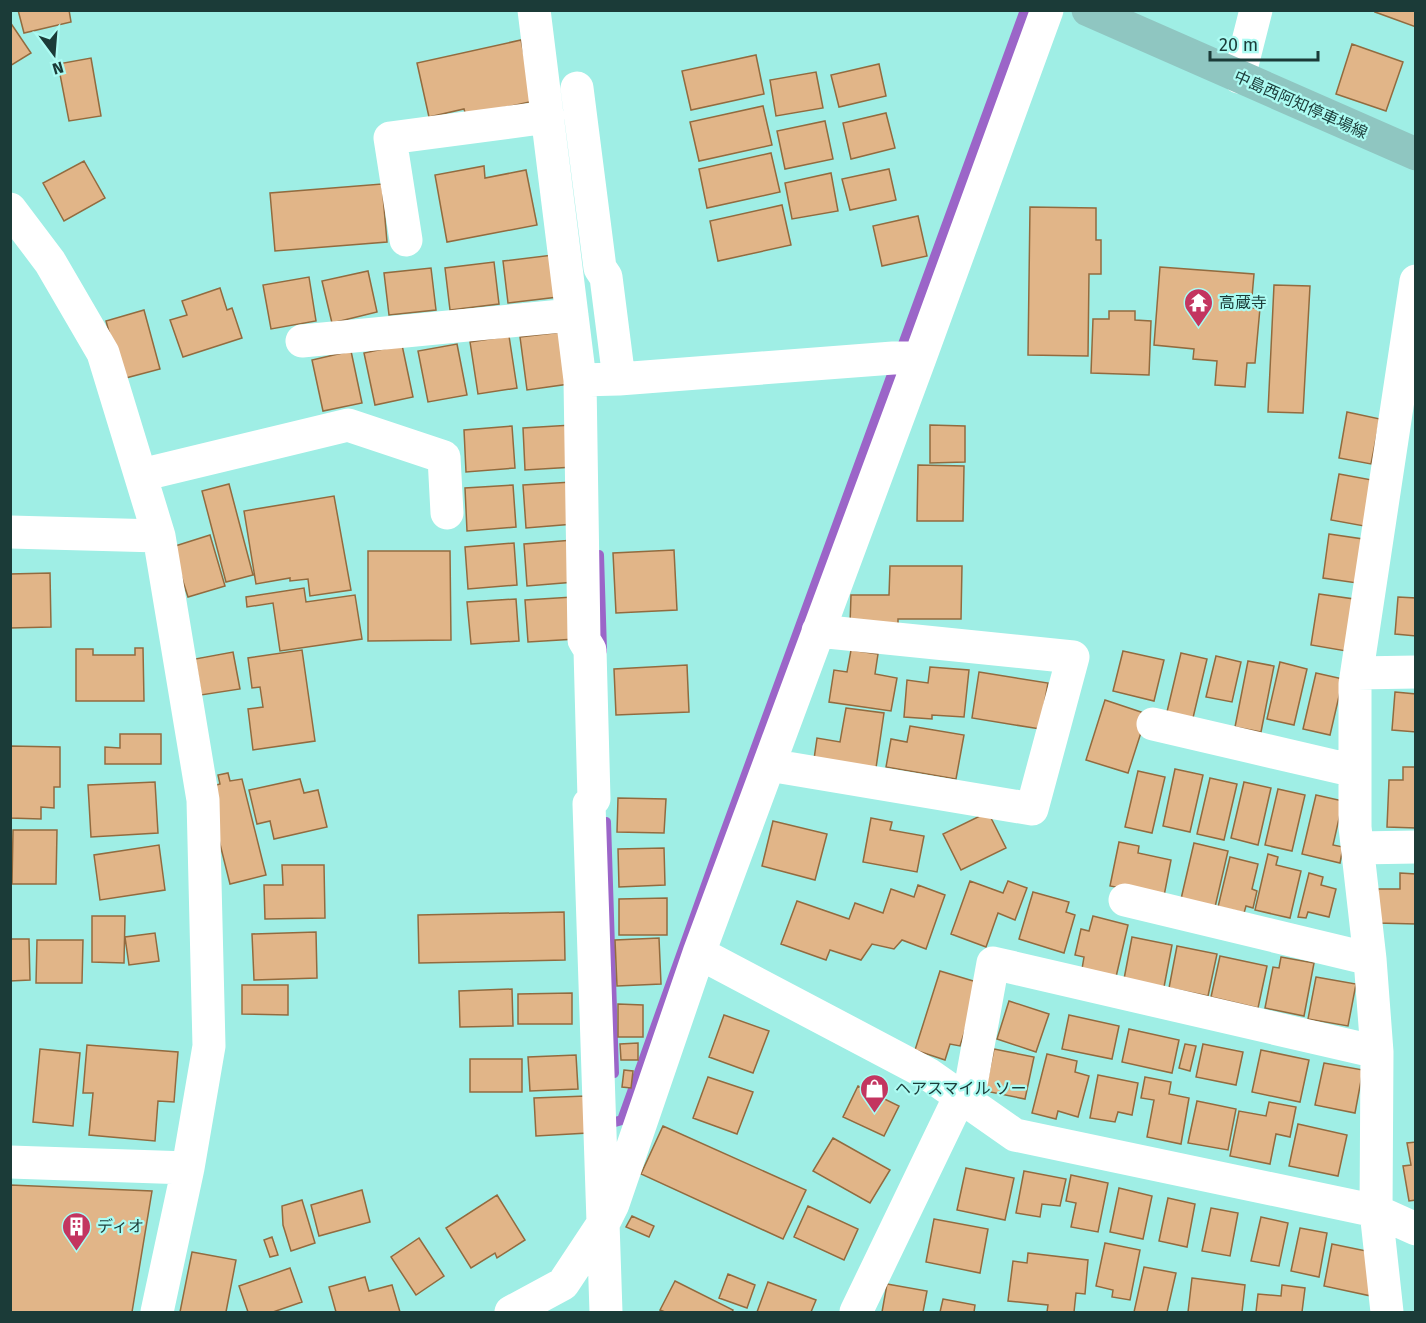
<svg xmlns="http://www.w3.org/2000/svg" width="1426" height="1323" viewBox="0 0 1426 1323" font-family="'Fira Sans','Noto Sans JP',sans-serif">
  <rect width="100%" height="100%" fill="#9feee5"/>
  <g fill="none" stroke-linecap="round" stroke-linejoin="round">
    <!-- stream -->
    <path stroke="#9b65c8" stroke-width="10" d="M599 555 602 651
      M606 822 614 1073
      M615 1122 622 1120 722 840 1025 10"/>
  </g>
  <!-- building -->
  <path fill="#e1b588" stroke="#926b3f" stroke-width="1.5" d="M18 10H69L71 22 24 33Z
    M1376 10H1416V27L1375 12Z
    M10 22 31 53 10 66Z
    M521 40 534 101 466 116 464 109 429 117 417 63Z
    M1352 44 1403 62 1386 111 1336 94Z
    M756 55 764 94 691 110 682 71Z
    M91 58 101 116 69 121 58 64Z
    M879 64 886 96 839 107 831 75Z
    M816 72 823 108 776 116 770 80Z
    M763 106 772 145 699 161 690 122Z
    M886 113 895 148 851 159 843 123Z
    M825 121 833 159 785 169 777 131Z
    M771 153 780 192 707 208 699 169Z
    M84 161 105 198 64 221 43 183Z
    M484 166 485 178 526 170 537 225 447 242 435 175Z
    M889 169 896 200 850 210 842 179Z
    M831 173 838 211 792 219 785 183Z
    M382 184 387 242 275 251 270 193Z
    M782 205 791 245 718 261 710 221Z
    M1030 207 1096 208V240H1101V274H1089L1088 356 1028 355Z
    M918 216 927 256 882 266 873 226Z
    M553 255 558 297 508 303 503 261Z
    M494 262 499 304 450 310 445 268Z
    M1160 267 1254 274 1251 308H1260L1255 363H1247L1245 387 1215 385 1217 361 1193 359 1194 349 1154 345Z
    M431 268 436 310 389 315 384 273Z
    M368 271 377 312 332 323 322 281Z
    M309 277 316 321 271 329 263 285Z
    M1274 285 1310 286 1303 413 1268 412Z
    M220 288 227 310 232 308 242 338 183 357 170 320 187 315 182 301Z
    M144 310 160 369 122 379 106 321Z
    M1109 311H1135V320L1151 321 1149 375 1091 373 1093 319H1109Z
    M562 332 569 384 527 390 520 337Z
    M509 336 517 388 478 394 470 342Z
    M457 344 467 395 428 402 418 351Z
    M402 345 413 397 375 405 364 353Z
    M351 351 362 403 323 411 312 360Z
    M1347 412 1380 419 1371 464 1339 458Z
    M572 425 574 467 525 470 523 428Z
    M930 425 965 426V462L930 463Z
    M512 426 515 468 466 472 464 430Z
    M918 465 964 466 963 521H917Z
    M1339 474 1372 480 1364 526 1331 520Z
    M572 482 574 524 526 528 523 485Z
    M229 484 253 575 226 582 202 491Z
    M513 485 516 527 467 531 465 488Z
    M334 496 351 590 310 596 308 579 290 581V578L256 584 244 511Z
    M1329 534 1363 539 1357 583 1323 578Z
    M210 535 225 586 188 597 172 547Z
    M573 540 575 582 527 586 524 544Z
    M514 543 517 585 468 589 465 547Z
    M674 550 677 610 616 613 613 553Z
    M368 551H450L451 640 368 641Z
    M890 566H962L961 619H898V624H850L851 595H889Z
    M50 573 51 627 10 628V574Z
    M304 588 306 602 355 595 362 639 280 651 273 603 247 607 246 597Z
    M1319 594 1354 599 1346 651 1311 645Z
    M573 597 576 639 528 642 525 600Z
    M1398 597 1416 598V636L1395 634Z
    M516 599 519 641 471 644 467 602Z
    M135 648H143L144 701H76V649H93V655H135Z
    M302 650 315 741 253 750 248 709 263 707 260 687 252 688 248 658Z
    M851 650 878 654 875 674 897 678 891 711 829 702 834 670 847 672Z
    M1123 651 1164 660 1154 701 1113 691Z
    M233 652 240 689 201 695 195 659Z
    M1181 653 1207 659 1192 722 1166 716Z
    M1216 656 1241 662 1232 702 1206 697Z
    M1248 661 1274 666 1261 732 1235 727Z
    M1280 662 1307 669 1294 725 1267 719Z
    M687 665 689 712 616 715 614 669Z
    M930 667 969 670 964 717 932 715V719L904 717 907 680 928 683Z
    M979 672 1048 683 1040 729 972 718Z
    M1316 673 1343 679 1330 735 1303 729Z
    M1395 692 1416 694V732L1392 730Z
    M1105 700 1147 714 1128 773 1086 760Z
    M846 708 884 713 876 768 814 759 817 738 840 742Z
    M910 726 964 735 956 779 886 767 891 739 907 742Z
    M120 734H161V764H105V747L120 748Z
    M10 746 60 747V787H54V808L41 807V819L10 818Z
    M1403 767H1416V828L1387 827 1389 780H1403Z
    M1175 769 1203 775 1190 832 1163 826Z
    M1138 771 1165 777 1152 833 1125 827Z
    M228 773 230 781 242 779 266 875 230 884 206 788 220 784 218 775Z
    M1210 778 1237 784 1224 840 1197 834Z
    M300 779 304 793 318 790 327 827 274 839 270 821 257 824 249 790Z
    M155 782 158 833 91 837 88 785Z
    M1244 782 1271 788 1258 845 1231 838Z
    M1278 789 1305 795 1292 851 1265 845Z
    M1316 795 1343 801 1333 845 1343 847 1340 863 1302 854Z
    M618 798 666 799 664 833 617 832Z
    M988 812 1006 848 961 870 943 834Z
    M871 818 892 822 890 830 924 836 917 872 863 862Z
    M773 821 827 834 815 880 762 866Z
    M13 830H57L56 884H12Z
    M1119 842 1139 846 1138 853 1171 860 1164 896 1110 886Z
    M1194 843 1228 851 1215 907 1181 899Z
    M159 845 165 890 100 900 94 855Z
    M664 848 665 885 619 887 618 849Z
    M1268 854 1278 857 1276 865 1301 871 1290 918 1255 910Z
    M1230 857 1258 864 1252 889 1257 891 1253 908 1246 906 1244 913 1218 907Z
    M282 865H324L325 918 265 919 264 885H283Z
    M1309 873 1323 877 1321 885 1336 889 1329 917 1308 912 1306 918 1298 917Z
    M1400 873 1416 874V924L1377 923 1378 889H1400Z
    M970 881 1003 893 1008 881 1027 888 1015 920 998 913 986 947 951 934Z
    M918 885 945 895 926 949 902 940 894 949 872 944 861 960 830 950 826 960 781 944 797 901 849 919 855 903 883 913 891 889 914 897Z
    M1033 892 1069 902 1066 912 1075 915 1064 953 1019 939Z
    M667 898V935H619V899Z
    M564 912 565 960 419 963 418 915Z
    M92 916H125L124 963 92 962Z
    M1093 916 1128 925 1116 977 1082 969 1084 957 1075 955 1081 929 1089 931Z
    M316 932 317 978 254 980 252 934Z
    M155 933 159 961 129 965 125 937Z
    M1132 937 1172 945 1164 987 1124 979Z
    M659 938 661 984 617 986 615 940Z
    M10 939H29L30 980 10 981Z
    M37 940H83L82 983H36Z
    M1177 946 1217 954 1208 996 1169 988Z
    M1220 956 1267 966 1258 1008 1211 997Z
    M1281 957 1314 963 1304 1016 1265 1008 1273 967 1279 968Z
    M940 971 980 983 960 1046 950 1044 945 1060 915 1050Z
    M1316 977 1356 984 1348 1026 1308 1019Z
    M242 985H288V1015L242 1014Z
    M512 989 513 1026 460 1027 459 991Z
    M572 993V1024H518V994Z
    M1009 1001 1049 1014 1036 1052 997 1039Z
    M618 1004 643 1005V1037H618Z
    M724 1015 769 1031 753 1073 709 1057Z
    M1069 1015 1119 1026 1112 1059 1062 1049Z
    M1129 1029 1179 1040 1172 1073 1122 1062Z
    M638 1043V1060H621L620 1044Z
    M1185 1044 1196 1046 1190 1071 1179 1068Z
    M1203 1044 1243 1052 1236 1085 1196 1077Z
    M87 1045 178 1052 174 1102 158 1101 155 1141 89 1135 93 1093H83Z
    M40 1049 80 1053 73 1126 33 1122Z
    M994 1049 1034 1057 1025 1099 985 1091Z
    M1261 1050 1309 1060 1300 1102 1252 1092Z
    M1047 1054 1077 1061 1075 1072 1089 1076 1078 1117 1058 1111 1056 1119 1032 1113Z
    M576 1055 578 1089 530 1091 528 1057Z
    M470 1059H522V1092H470Z
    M1324 1063 1363 1070 1355 1113 1315 1105Z
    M624 1070 633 1071 631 1088 622 1087Z
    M1098 1075 1138 1083 1132 1115 1118 1112 1115 1122 1090 1118Z
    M708 1077 753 1092 737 1134 693 1118Z
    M1145 1077 1171 1082 1169 1094 1189 1098 1181 1144 1147 1137 1154 1100 1141 1098Z
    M858 1086 899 1106 884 1136 843 1117Z
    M586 1096 588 1133 536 1136 534 1098Z
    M1197 1101 1236 1109 1228 1150 1188 1143Z
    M1269 1102 1296 1107 1290 1137 1276 1134 1270 1164 1230 1156 1239 1111 1266 1116Z
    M1298 1124 1347 1135 1338 1176 1289 1166Z
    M663 1126 806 1190 783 1239 641 1174Z
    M833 1138 890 1170 870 1203 813 1171Z
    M1416 1142V1200L1409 1201 1403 1166 1411 1165 1407 1143Z
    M966 1168 1014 1178 1005 1220 957 1210Z
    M1024 1171 1066 1179 1060 1206 1042 1204 1040 1217 1016 1213Z
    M1071 1175 1108 1183 1098 1232 1071 1227 1076 1203 1066 1201Z
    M10 1185 152 1191 132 1312H10Z
    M1119 1188 1152 1196 1143 1239 1110 1232Z
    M362 1190 370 1222 319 1236 311 1205Z
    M497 1195 525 1240 497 1258 495 1253 471 1268 446 1228Z
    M1168 1198 1195 1204 1187 1247 1159 1241Z
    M302 1200 315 1243 291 1251 283 1225 282 1206Z
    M808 1206 858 1229 844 1260 794 1237Z
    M1211 1208 1238 1213 1230 1256 1202 1251Z
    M632 1216 654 1226 649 1237 626 1227Z
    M1261 1217 1288 1223 1279 1266 1251 1261Z
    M934 1219 988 1229 980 1273 926 1262Z
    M1300 1228 1327 1233 1319 1277 1291 1271Z
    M272 1237 278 1255 270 1257 264 1240Z
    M419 1238 444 1276 416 1295 391 1257Z
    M1105 1243 1140 1250 1130 1300 1112 1297 1113 1290 1096 1286Z
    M1332 1244 1381 1254 1371 1296 1324 1286Z
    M192 1252 236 1260 226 1312H180Z
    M1028 1253 1088 1260 1085 1294 1076 1293 1074 1312H1047L1048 1305 1008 1301 1013 1261 1027 1263Z
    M1144 1267 1176 1273 1167 1312H1134Z
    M290 1268 302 1302 273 1312H248L239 1286Z
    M728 1274 755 1285 747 1308 719 1298Z
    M365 1277 369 1291 392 1285 400 1312H336L329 1287Z
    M1192 1278 1245 1285 1242 1312H1188Z
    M675 1281 733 1310 732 1312H665L660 1310Z
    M768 1282 816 1300 811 1312H757Z
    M887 1284 927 1291 923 1312H882Z
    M1282 1285 1305 1288 1302 1312H1256L1258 1294 1281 1296Z
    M943 1299 975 1305 974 1312H940Z"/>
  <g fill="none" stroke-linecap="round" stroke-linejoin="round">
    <!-- minor -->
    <path stroke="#fff" stroke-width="33" d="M534 10 580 380 584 640 590 650 594 799 589 804 606 1312
      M1239 77 1256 10
      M577 88 600 268 606 277 619 379
      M10 209 50 262 103 353 159 536 203 800 209 1046 188 1168 157 1312
      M406 240 390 138 548 117
      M302 341 572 315
      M580 380 619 379 893 358H920
      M141 475 348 425 444 457 447 513
      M10 532 159 536
      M1357 673 1416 672
      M1153 724 1355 771
      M769 765 1032 809 1073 657 818 631
      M1358 848 1416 847
      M1125 900 1370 959
      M699 953 928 1074 1015 1135 1376 1211 1416 1229
      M968 1101 993 963 1377 1052
      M10 1162 188 1168
      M511 1312 563 1284 604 1222 613 1204 699 953 920 358 1047 10
      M856 1312 960 1096
      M1387 1312 1376 1211 1377 1052 1370 959 1355 827V684L1416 281"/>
    <!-- major -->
    <path stroke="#8fc6c1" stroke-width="33" d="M1088 10 1416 154"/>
  </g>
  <!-- icons -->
  <defs>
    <symbol id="temple-pin" viewBox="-11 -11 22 30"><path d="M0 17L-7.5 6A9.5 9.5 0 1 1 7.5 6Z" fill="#c33560" stroke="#acfbf2"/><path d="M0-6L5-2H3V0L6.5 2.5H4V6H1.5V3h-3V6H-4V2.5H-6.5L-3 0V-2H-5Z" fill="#fff"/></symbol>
    <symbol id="shop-pin" viewBox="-11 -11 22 30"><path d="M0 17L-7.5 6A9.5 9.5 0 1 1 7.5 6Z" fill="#c33560" stroke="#acfbf2"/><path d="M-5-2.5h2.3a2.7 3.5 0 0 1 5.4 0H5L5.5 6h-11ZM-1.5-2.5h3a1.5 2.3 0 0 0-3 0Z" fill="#fff"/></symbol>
    <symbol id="building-pin" viewBox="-11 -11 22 30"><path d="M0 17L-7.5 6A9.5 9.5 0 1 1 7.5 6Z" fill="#c33560" stroke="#acfbf2"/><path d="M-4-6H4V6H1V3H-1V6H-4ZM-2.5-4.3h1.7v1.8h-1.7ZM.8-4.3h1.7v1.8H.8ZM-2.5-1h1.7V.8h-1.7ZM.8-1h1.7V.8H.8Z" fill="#fff"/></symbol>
  </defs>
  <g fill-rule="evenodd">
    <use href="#temple-pin" x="1182" y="286" width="33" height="45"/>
    <use href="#shop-pin" x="858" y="1072" width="33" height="45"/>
    <use href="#building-pin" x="60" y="1210" width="33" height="45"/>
  </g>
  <g text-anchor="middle" stroke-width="4.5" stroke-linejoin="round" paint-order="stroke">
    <!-- street labels -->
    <g font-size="16" fill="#1b3b38" stroke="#acfbf2">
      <text transform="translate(1301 104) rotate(24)" y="6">中島西阿知停車場線</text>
    </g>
    <!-- poi labels -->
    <g font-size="16" fill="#1b3b38" stroke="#acfbf2" text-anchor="start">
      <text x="1219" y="308">高蔵寺</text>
      <text x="895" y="1094">ヘアスマイル ソー</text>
      <text x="97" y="1232">ディオ</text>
    </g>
  </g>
  <!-- border -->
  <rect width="1426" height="1323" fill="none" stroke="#1b3b38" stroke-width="24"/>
  <!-- north arrow -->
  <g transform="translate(54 54) rotate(164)" stroke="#acfbf2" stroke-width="4.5" paint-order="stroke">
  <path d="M0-4.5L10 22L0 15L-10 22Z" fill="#1b3b38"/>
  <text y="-9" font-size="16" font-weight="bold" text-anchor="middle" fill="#1b3b38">N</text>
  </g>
  <!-- scale -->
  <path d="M1210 51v9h108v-9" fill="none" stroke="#1b3b38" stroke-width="3"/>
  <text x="1219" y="51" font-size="18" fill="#1b3b38" stroke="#acfbf2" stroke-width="4.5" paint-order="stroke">20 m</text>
</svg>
